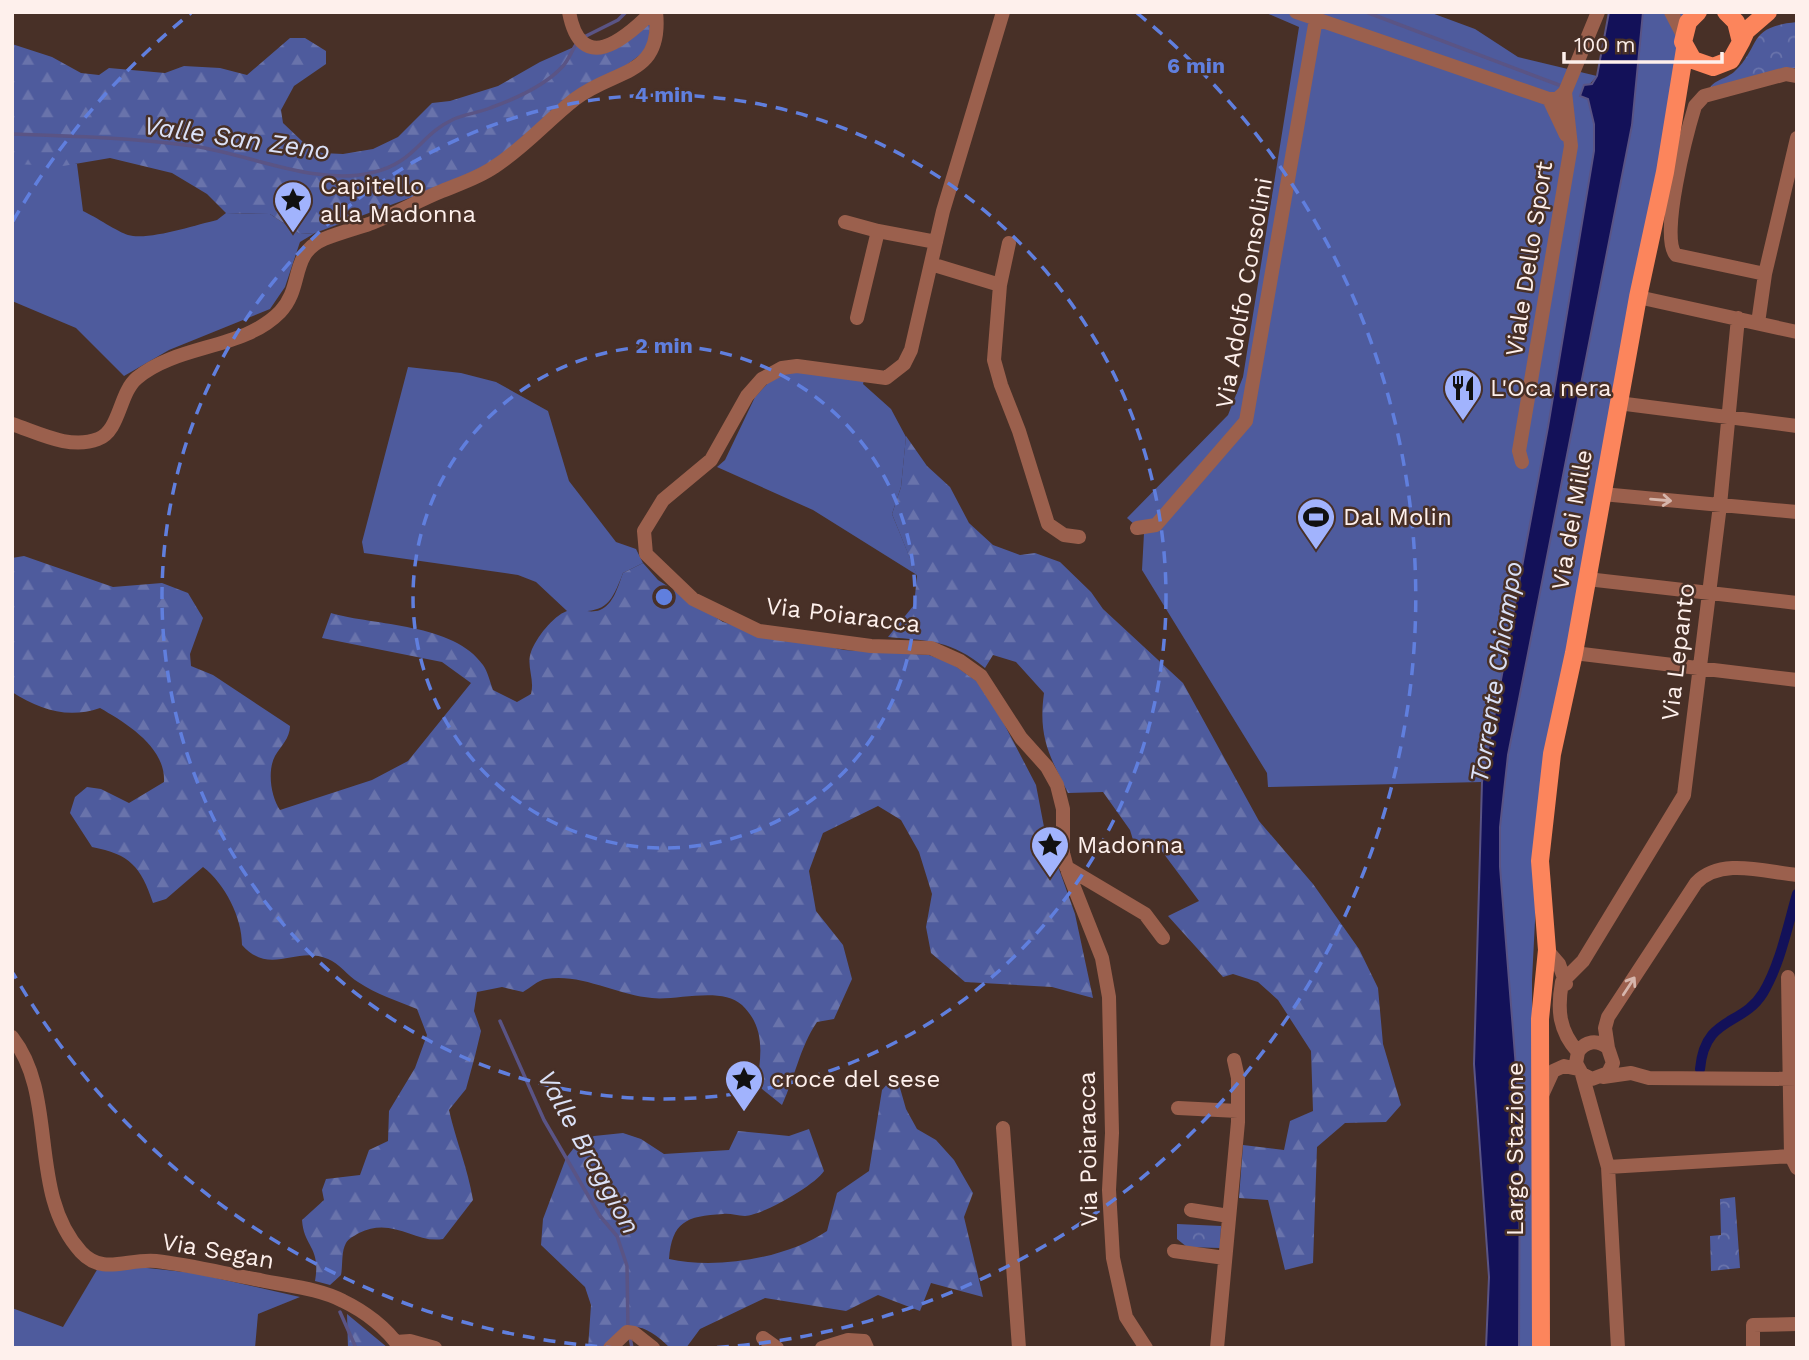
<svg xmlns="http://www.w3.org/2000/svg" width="1809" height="1360" viewBox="0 0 1809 1360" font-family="'Work Sans',sans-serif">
  <defs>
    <pattern id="forest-firs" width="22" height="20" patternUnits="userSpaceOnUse" patternTransform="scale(1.75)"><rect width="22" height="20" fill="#4e5b9d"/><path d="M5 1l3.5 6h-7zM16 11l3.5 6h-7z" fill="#6973ab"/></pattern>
    <pattern id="park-crowns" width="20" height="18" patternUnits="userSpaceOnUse" patternTransform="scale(1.75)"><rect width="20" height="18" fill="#4e5b9d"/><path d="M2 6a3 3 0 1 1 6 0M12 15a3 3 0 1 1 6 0" fill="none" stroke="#6973ab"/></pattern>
  </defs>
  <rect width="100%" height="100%" fill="#483027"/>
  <!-- grass -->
  <path fill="#4e5b9d" d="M1264 12H1429L1475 29 1518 57 1597 76 1580 95 1588 99 1594 124V151L1548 427 1482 782 1268 787 1267 773 1142 570 1144 533 1127 518 1228 415 1243 377 1299 27Z
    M1643 12H1692L1538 862 1532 980 1533 1348H1519L1520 1118 1500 867V827L1508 756 1632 125Z
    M12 164H77L83 211C96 217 118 232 128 235 148 241 195 225 217 220L226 213 270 214 300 234 315 233 300 242 285 287 270 309 169 350 124 376 76 328 12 301Z
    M408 367 461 373 496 382 548 411 569 481 616 542 636 549 643 563 623 573C610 607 605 613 567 611L536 582 518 575 364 553 362 542Z
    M782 368 865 376 863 384 891 409 906 437 901 487 892 514 917 575 813 510 717 467 725 460 755 397Z
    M101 1263 194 1273 300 1297 258 1314 255 1348H12V1308L63 1327Z"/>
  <!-- forest -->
  <path fill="url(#forest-firs)" d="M652 12 648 49 485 170 315 233 300 234 270 214 226 213 207 194 172 173 110 158 63 166 12 164V44L52 57 81 73 99 75 109 68 165 73 184 66 220 68 247 75 290 38H305L326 51V64L294 86 281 110 283 123 303 142 322 153 343 154 373 149 398 137 432 103 450 101 498 86 540 62 583 43 601 49Z
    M906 436 927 466 950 487 969 523 993 545 1020 555 1035 553 1060 562 1091 592 1103 609 1183 683 1259 821 1313 884 1359 949 1378 988 1383 1044 1401 1105 1386 1122 1345 1123 1317 1147 1313 1263 1285 1270 1268 1200 1239 1198 1243 1145 1284 1150 1290 1121 1313 1111 1311 1051 1278 1000 1258 982 1233 974 1223 977 1168 916 1199 901 1161 850 1134 843 1130 830 1103 792 1068 793C1049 755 1038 737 1044 693L1016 662 993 655 985 668C951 640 930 641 888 637L914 605 917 576 892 514 901 487Z
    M24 556 113 587 162 583 188 593 203 618 190 654 191 666 213 675 290 726C290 738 281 746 275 756 267 771 271 797 280 810L372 780 408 761 471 683 442 662 322 638 331 613C375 626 454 623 483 665 488 672 490 682 493 690L517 702 531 694C535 679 526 666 531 652 536 638 553 616 567 611 577 608 590 614 600 610 614 604 618 586 623 573L643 563 658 580 723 622 844 650 929 655 951 663 978 682 1000 716 1036 785 1044 827 1075 914 1093 998 1052 987 965 982 931 953 926 927 932 894 919 852 901 820 878 806 823 833 809 871 816 911 843 945 852 979 834 1019 817 1022C800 1047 795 1077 782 1105L757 1085C761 1055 766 1028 742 1005 721 986 676 1001 652 998 617 995 581 973 546 979 538 980 530 988 523 992L502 987 477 992 474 1011 481 1031 475 1056 466 1089 449 1110C456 1141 468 1169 473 1200L443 1239C415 1244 393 1216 359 1233 354 1236 349 1238 346 1243 341 1252 343 1265 341 1275L330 1285 315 1281C321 1246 304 1248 302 1220L324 1200 322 1190 326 1179 360 1175 369 1150 388 1141 389 1111 415 1068 427 1035 417 1009C397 1001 376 994 358 982 348 976 339 963 328 959 295 945 271 977 242 945 242 917 225 884 203 867L166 899 153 903C141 867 130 854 92 847L70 813 75 797 87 787 101 789 129 803 164 782C166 747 126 723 100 708 68 719 40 710 12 692V558Z
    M896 1074 906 1109 917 1129 936 1140 954 1160 973 1193 964 1217 983 1297 931 1283 920 1311 878 1295 846 1311 765 1298 700 1329 686 1348H670C647 1325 625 1315 605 1348H588L591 1305 585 1287 541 1245 543 1219 566 1158 577 1144 594 1136 623 1133 641 1139 664 1154 729 1150 738 1131 789 1136 809 1129 824 1171C814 1186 763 1215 745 1216 737 1216 730 1213 723 1214 686 1216 672 1222 669 1259 717 1270 787 1258 827 1231L837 1193 869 1171 882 1090Z
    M347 1314 388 1348H348Z"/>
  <!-- park -->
  <path fill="url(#park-crowns)" d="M1797 22V68H1787L1709 90C1712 80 1727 79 1735 71 1762 45 1746 27 1797 22Z
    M1735 1197 1740 1268 1711 1271 1710 1236 1721 1235 1720 1199Z
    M1177 1224 1221 1226 1220 1248 1187 1247 1177 1239Z"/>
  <!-- water -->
  <path fill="#131159" stroke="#5a5485" stroke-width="2" d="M1609 12H1643L1632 125 1508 755 1500 827V867L1520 1118 1519 1348H1486L1489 1277 1474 1064 1482 782 1548 427 1594 151V124L1588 99 1580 96 1584 85 1592 84 1597 76Z"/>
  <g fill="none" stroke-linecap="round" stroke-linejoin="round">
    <!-- stream -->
    <path stroke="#5a5485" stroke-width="3.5" d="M1366 12 1559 85
      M584 37 618 20 626 12
      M12 134C73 136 133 138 193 146 249 154 315 186 371 173 416 163 419 135 454 119 465 114 478 113 490 108 515 99 545 86 563 66 569 59 572 50 577 43
      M500 1021 544 1120 600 1216 617 1236 627 1266 628 1329
      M340 1312 356 1348
      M630 1337 632 1348"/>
    <!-- canal -->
    <path stroke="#131159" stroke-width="10" d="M1700 1069C1705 1015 1742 1027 1763 993 1780 965 1788 925 1797 894"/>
    <!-- minor -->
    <path stroke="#9b604d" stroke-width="14" d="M569 12C581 76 624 40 652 12
      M1003 12 943 211 911 350 904 364 886 378 797 366 782 368 762 379 747 396 711 460 663 500 644 531 646 554 693 599 759 631 871 646 931 648 960 661 981 676 1021 738 1047 767 1057 785 1063 809V853L1068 872 1102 958 1109 997 1112 1133 1109 1190 1113 1258 1126 1317 1146 1348
      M1296 12 1549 99H1557L1565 92 1598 12
      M1671 12 1683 35
      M1549 99 1566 135
      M845 222 878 231
      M931 264 1000 285 994 360 1001 385 1019 431 1048 524 1064 535 1079 537
      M1765 274 1676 255C1659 238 1687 132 1695 106L1704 96 1786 74 1797 76
      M1000 285 1009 243
      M1638 297 1797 332
      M857 318 878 231 936 242
      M1758 323 1765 274 1797 138
      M1618 403 1797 426
      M12 424C39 433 70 450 98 439 120 431 119 393 137 378 177 344 243 350 280 312 304 287 289 254 324 239 339 233 354 229 369 224 394 215 417 201 442 191 459 184 478 178 494 167 524 148 547 121 575 99 616 68 663 77 656 12
      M1522 462 1519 451 1571 146 1565 92
      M1602 494 1797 512
      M1137 528 1156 525 1246 421 1316 19
      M1587 579 1797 603
      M1574 653 1797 680
      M1066 867 1145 914 1163 938
      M1547 950 1559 964 1566 984
      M1788 977 1791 1156 1797 1168
      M12 1037C59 1097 27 1193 81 1252 103 1276 128 1258 156 1261 191 1265 226 1274 260 1280 287 1286 318 1288 343 1301 364 1311 387 1328 400 1348
      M1608 1048 1605 1028 1608 1017 1696 883C1721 857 1765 872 1797 875
      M1578 1052C1559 1031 1557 1010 1562 982L1583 961 1684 795 1720 505 1738 318
      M1582 1074 1592 1079 1608 1073 1613 1063 1608 1048C1597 1039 1585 1041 1578 1052L1576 1063 1582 1074 1608 1167 1618 1348
      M1603 1077 1631 1073 1649 1078 1797 1079
      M1542 1095 1553 1071 1564 1066 1578 1069
      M1178 1108 1238 1111
      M1003 1128 1019 1348
      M1608 1167 1791 1156
      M1191 1210 1229 1216
      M1174 1251 1225 1258
      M763 1338 777 1348
      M396 1342 410 1341 435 1348
      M610 1348 627 1332 634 1333 653 1348
      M822 1348 848 1340 864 1341 867 1348
      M1217 1348 1238 1122V1078L1234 1060
      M1753 1348V1325L1797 1324"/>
    <!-- major -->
    <path stroke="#fc855c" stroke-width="18" d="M1698 12 1688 22 1683 42 1693 60 1713 67 1731 60 1741 42 1736 22 1726 12
      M1741 42 1746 31 1768 12
      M1541 1348 1540 1019 1547 950 1540 861 1552 754 1574 653 1638 297 1665 172 1685 49"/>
  </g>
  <!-- one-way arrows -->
  <defs><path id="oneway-shaft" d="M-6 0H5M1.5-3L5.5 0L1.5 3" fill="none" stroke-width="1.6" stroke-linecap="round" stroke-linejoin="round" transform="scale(1.75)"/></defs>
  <g stroke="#d6b6ac">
    <use href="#oneway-shaft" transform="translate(1661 500) rotate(5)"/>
    <use href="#oneway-shaft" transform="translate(1629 986) rotate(-57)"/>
  </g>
  <!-- distance rings -->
  <g fill="none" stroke="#607fde" stroke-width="3.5" stroke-dasharray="12 9">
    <circle cx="664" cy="597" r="251"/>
    <circle cx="664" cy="597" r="502"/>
    <path d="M618 1348A752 752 0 0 1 13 973M13 221A752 752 0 0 1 191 13M1137 13A752 752 0 0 1 710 1348"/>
  </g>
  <!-- icons -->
  <defs>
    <symbol id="sight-pin" viewBox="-11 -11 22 30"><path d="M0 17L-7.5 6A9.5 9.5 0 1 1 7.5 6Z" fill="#a1b3fd" stroke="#483027"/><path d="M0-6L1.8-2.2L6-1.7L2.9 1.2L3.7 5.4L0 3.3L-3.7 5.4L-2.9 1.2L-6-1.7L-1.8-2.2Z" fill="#111"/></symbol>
    <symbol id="restaurant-pin" viewBox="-11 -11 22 30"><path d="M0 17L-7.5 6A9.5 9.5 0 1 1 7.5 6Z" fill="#a1b3fd" stroke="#483027"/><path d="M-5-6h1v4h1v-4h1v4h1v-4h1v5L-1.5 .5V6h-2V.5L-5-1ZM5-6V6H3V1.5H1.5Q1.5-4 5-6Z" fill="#111"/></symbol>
    <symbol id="stadium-pin" viewBox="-11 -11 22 30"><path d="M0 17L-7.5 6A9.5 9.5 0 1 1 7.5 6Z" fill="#a1b3fd" stroke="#483027"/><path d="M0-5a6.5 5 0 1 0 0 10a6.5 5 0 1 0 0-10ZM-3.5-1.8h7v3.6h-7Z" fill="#111"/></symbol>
  </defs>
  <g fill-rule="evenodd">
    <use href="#sight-pin" x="271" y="178" width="44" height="60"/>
    <use href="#restaurant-pin" x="1441" y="366" width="44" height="60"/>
    <use href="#stadium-pin" x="1294" y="495" width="44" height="60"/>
    <use href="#sight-pin" x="1028" y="823" width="44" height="60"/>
    <use href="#sight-pin" x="722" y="1057" width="44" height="60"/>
  </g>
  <g text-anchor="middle" stroke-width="5" stroke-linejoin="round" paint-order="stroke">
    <!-- poi labels -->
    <g font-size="24" fill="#fef0ec" stroke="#483027" text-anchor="start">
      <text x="320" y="194">Capitello<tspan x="320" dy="28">alla Madonna</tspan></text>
      <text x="1490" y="396">L'Oca nera</text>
      <text x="1343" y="525">Dal Molin</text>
      <text x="1077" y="853">Madonna</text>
      <text x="771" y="1087">croce del sese</text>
    </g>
    <!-- street labels -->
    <g font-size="24" fill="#fef0ec" stroke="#483027">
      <text transform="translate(1529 259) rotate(-81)" y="8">Viale Dello Sport</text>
      <text transform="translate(1244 293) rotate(-80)" y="8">Via Adolfo Consolini</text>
      <text transform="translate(1572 520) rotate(-80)" y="8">Via dei Mille</text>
      <text transform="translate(843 615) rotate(7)" y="8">Via Poiaracca</text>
      <text transform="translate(1678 652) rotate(-83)" y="8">Via Lepanto</text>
      <text transform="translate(1088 1149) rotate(-91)" y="8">Via Poiaracca</text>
      <text transform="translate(1515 1149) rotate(-90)" y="8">Largo Stazione</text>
      <text transform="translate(218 1251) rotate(10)" y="8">Via Segan</text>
    </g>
    <!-- water labels -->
    <g font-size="26" font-style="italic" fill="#dbe1f7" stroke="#483027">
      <text transform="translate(237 138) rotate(8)" y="9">Valle San Zeno</text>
      <text transform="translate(1496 672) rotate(-81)" y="9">Torrente Chiampo</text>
      <text transform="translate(589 1152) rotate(61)" y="9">Valle Braggion</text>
    </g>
  </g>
  <circle cx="664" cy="597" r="10" fill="#607fde" stroke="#483027" stroke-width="3.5"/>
  <g font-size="21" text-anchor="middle" font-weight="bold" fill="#607fde" stroke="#483027" stroke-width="5" stroke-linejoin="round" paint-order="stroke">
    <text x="1196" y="73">6 min</text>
    <text x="664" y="102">4 min</text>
    <text x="664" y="353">2 min</text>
  </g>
  <!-- border -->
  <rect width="1809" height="1360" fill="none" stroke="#fef0ec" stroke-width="28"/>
  <!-- scale -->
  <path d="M1564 52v10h158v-10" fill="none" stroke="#fef0ec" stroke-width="3.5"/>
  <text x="1574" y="52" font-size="21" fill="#fef0ec" stroke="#483027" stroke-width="5" paint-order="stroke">100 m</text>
</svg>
